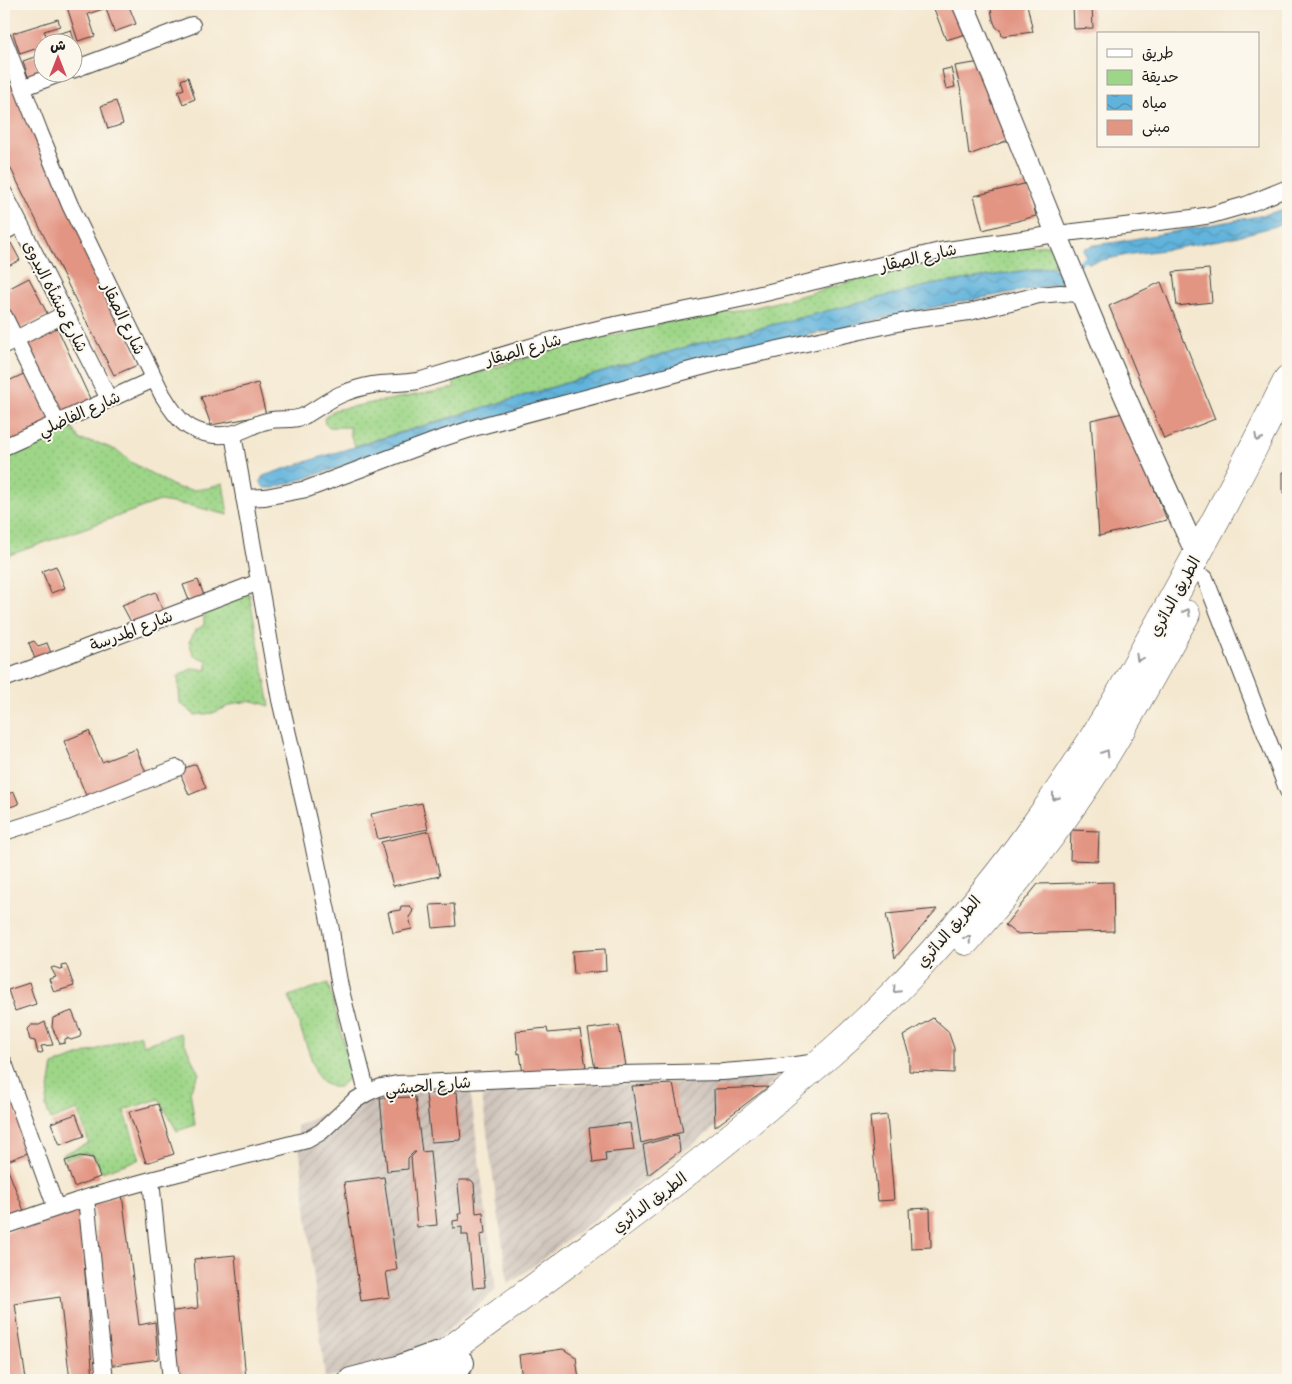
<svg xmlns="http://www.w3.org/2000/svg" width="1292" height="1384" viewBox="0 0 1292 1384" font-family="'Patrick Hand','Playpen Sans Arabic',sans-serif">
  <defs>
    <pattern id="industrial-furrows" width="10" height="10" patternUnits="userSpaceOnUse" patternTransform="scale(1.25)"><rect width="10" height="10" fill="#cdc2b9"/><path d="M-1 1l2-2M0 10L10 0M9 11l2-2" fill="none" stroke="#afa69e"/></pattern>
    <pattern id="green-dots" width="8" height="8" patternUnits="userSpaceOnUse" patternTransform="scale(1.25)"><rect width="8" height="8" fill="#9ed688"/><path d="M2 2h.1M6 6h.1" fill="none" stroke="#88b775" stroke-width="1.8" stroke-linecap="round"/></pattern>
    <pattern id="water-waves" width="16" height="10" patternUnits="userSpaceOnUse" patternTransform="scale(1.25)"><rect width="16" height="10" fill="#61b3dc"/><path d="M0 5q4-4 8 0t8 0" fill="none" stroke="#4f91b2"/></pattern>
  </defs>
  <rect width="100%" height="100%" fill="#fbf7ec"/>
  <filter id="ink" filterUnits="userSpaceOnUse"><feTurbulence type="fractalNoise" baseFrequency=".02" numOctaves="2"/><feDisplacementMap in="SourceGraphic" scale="10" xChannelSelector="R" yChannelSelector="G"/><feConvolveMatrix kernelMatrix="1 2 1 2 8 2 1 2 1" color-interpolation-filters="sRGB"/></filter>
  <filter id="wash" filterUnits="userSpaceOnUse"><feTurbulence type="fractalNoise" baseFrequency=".0096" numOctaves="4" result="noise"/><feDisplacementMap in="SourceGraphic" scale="20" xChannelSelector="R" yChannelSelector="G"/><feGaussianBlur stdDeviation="1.12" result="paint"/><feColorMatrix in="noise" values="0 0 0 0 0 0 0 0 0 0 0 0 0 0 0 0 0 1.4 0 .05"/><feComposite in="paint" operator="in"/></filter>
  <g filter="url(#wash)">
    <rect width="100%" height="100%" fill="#f4e8d0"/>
    <!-- industrial -->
    <path fill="url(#industrial-furrows)" d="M780 1078 508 1285 481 1089Z
      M470 1089 496 1290 445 1333 412 1357 325 1379 297 1126 365 1094Z"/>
    <!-- green -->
    <path fill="url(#green-dots)" stroke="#5d7952" d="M1053 244 1056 253 1054 266 930 285 696 344 355 446 350 434V427H330L325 424 324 418 334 410 454 388V380L562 347 635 330 696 314 748 309 797 297 866 277 927 263 1013 249Z
      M72 427 80 440 98 443 118 451 131 462 177 488 194 490 209 488 223 483 228 515 192 506 160 501 4 557V455Z
      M249 593 270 706 254 701 236 703 213 713 195 715 180 703 178 676 193 668 207 670V660L194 656 189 642 195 631 204 625V610Z
      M328 983 346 1051 350 1073 346 1081 339 1087H332L323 1083 317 1075 289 996Z
      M180 1033 199 1074 190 1091 195 1125 177 1131 159 1099 124 1110 140 1159 102 1172 94 1156 85 1153 65 1159 63 1154 89 1143 78 1110 51 1120 46 1107 53 1065 140 1034 143 1045Z"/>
    <!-- water -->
    <path fill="url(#water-waves)" stroke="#3e687c" d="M1288 208V223L1230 238 1171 249 1132 254 1088 263 1083 249 1094 245 1117 242 1264 215Z
      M1054 266 1064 283 954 303 782 341 529 407 274 488H264L260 481 263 476 321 457 696 344 930 285Z"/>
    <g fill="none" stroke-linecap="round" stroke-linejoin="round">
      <!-- stream -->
      <path stroke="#61b3dc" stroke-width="5" d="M1074 265 1093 255"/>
    </g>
    <g id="blocks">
      <!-- building -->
      <path fill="#e39584" d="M66 4H115L106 8 88 14 95 36 78 41Z
        M119 4H128L136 24 114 32 106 8Z
        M990 4H1027L1033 32 1002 36 1001 31 996 27 993 20Z
        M1073 4H1092L1093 28 1074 29Z
        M953 5 966 34 946 40 934 9Z
        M58 19 60 26 44 31 47 37 71 30 81 63 72 65V42H42V72L29 79 23 61 40 55 38 48 20 54 13 33Z
        M4 48 140 364 114 375 81 311 4 155Z
        M981 62 1011 139 969 155 962 96 955 66Z
        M951 68 955 87 946 89 942 70Z
        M188 77 195 99 183 104 178 91 184 89 181 80Z
        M116 101 123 124 108 129 101 106Z
        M1028 183 1036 216 983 230 974 196Z
        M11 243 20 260 4 268V247Z
        M1209 269 1212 302 1177 306 1173 272Z
        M29 278 48 315 18 330 4 304V291Z
        M1161 282 1215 419 1164 439 1109 306Z
        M55 323 92 403 61 414 22 339Z
        M28 372 52 424 7 444 4 437V383Z
        M258 383 266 415 211 425 201 397Z
        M1123 413 1167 520 1099 536 1091 420Z
        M1283 472H1288V493H1283Z
        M56 566 65 588 51 593 42 571Z
        M198 580 205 598 190 603 183 585Z
        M156 592 163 612 132 624 122 605Z
        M34 641 38 646 47 643 51 653 35 659 29 643Z
        M89 731 102 762 136 749 147 775 87 798 64 741Z
        M196 764 206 788 189 795 179 770Z
        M14 792 19 804 4 809V795Z
        M422 803 428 829 378 839 371 814Z
        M1071 830 1099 831 1098 861 1070 860Z
        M429 831 440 876 393 886 381 842Z
        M1113 882 1114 931 1016 934 1005 925 1038 884Z
        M454 904 456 926 433 928 430 905Z
        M401 906H410L413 909 412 913 409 917 412 929 393 933 388 912 400 910Z
        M937 909 895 958 886 914Z
        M605 949 606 971 574 974 572 951Z
        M66 964 74 986 54 992 49 979 56 977 51 968 54 967 62 970 61 965Z
        M29 983 36 1004 15 1011 8 990Z
        M72 1011 81 1033 80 1037 71 1040 67 1038 65 1039V1043L60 1044 52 1027 53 1018Z
        M933 1018 948 1031 954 1048V1073L909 1071V1054L903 1036Z
        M45 1022 53 1045 41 1046 43 1052 38 1054 35 1041 30 1040 27 1029 31 1025H39Z
        M619 1025 626 1066 595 1069 588 1029Z
        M547 1028 548 1033 580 1030 586 1067 523 1074 520 1053 518 1054 516 1031Z
        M673 1084 683 1132 641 1143 632 1086Z
        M768 1087 715 1127 714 1089Z
        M457 1092 461 1140 431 1142 426 1094Z
        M415 1097 422 1152 430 1151 437 1225 417 1227 411 1157 416 1152H414L408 1158V1169L387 1171 380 1098Z
        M12 1099 30 1152 5 1162 24 1211 4 1219V1101Z
        M158 1104 174 1154 146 1163 129 1112Z
        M76 1114 84 1136 60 1145 51 1123Z
        M887 1115 894 1200 878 1201 870 1117Z
        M630 1123 634 1150 605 1153 606 1161 593 1163 589 1128Z
        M678 1135 680 1151 648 1175 643 1145Z
        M80 1156 93 1158 100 1177 74 1187 65 1161Z
        M384 1177 397 1270 386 1272 390 1297 361 1301 344 1182Z
        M460 1180H471L474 1183 476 1213 483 1212 485 1234 480 1235 485 1287 473 1288 468 1235H462V1227L453 1228V1221L459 1220 458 1214H461L458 1185Z
        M122 1194 139 1325 155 1322 158 1359 107 1366 94 1205Z
        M80 1207 93 1380H70L60 1297 15 1304 26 1380H4V1233Z
        M930 1208 931 1247 911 1248 909 1209Z
        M235 1255 246 1380H173L166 1312 198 1308 194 1259Z
        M563 1349 576 1357 579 1380H522L519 1355Z"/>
    </g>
  </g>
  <g filter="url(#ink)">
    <use href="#blocks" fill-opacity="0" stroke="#3c3b37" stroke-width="1"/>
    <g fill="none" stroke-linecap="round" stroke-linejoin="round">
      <defs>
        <path id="minor" d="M4 40 40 133 70 205 162 394C168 404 175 416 185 424 198 434 219 438 235 433 246 430 256 423 267 421 280 417 292 422 304 416 319 408 331 397 347 392 358 388 369 385 380 384 393 383 405 383 418 381L553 340 610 326 740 299 940 251 1057 234 1192 218 1211 215 1246 205 1288 188
          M72 70 192 25
          M22 88 64 72
          M4 193 109 399
          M4 232 19 224
          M4 316 57 423
          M4 345 65 314
          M233 434 280 700 308 820 331 930 335 959 340 987 367 1093
          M4 447 154 379
          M244 498 265 497 307 489 440 439 477 427 724 361 911 320 969 312 1039 295 1060 293 1081 294
          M1205 578 1288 791
          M4 679 259 582
          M4 832 64 813 177 768
          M4 1063 56 1208
          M151 1180 171 1380
          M86 1198 105 1380
          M4 1226 86 1198 151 1180 307 1140 321 1132 354 1101 367 1093 381 1087 397 1084 621 1074 723 1072 772 1068 818 1062"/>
        <path id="tertiary" d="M963 4C1004 100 1041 198 1082 295 1118 383 1157 469 1197 555"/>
        <path id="secondary" d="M351 1380 398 1368 436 1354
          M449 1380 462 1363"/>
        <path id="trunk" d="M966 941C1013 887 1057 831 1095 772 1128 721 1156 667 1186 614
          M409 1380C533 1288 659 1199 777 1099 815 1067 853 1035 888 999 974 913 1049 813 1111 709 1129 680 1144 649 1161 620 1205 541 1248 460 1288 379"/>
      </defs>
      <!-- minor casing -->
      <use href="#minor" stroke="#3c3b37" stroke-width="18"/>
      <!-- tertiary casing -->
      <use href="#tertiary" stroke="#3c3b37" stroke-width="23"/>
      <!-- secondary casing -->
      <use href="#secondary" stroke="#3c3b37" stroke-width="26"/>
      <!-- trunk casing -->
      <use href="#trunk" stroke="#3c3b37" stroke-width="29"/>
      <!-- minor -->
      <use href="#minor" stroke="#fff" stroke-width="16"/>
      <!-- tertiary -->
      <use href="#tertiary" stroke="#fff" stroke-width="21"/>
      <!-- secondary -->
      <use href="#secondary" stroke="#fff" stroke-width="24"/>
      <!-- trunk -->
      <use href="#trunk" stroke="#fff" stroke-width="28"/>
    </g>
    <!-- one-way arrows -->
    <defs><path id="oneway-chevron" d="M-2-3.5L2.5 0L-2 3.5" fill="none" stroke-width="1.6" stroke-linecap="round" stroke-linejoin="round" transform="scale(1.25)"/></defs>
    <g stroke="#999">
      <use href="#oneway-chevron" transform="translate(1258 438) rotate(118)"/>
      <use href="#oneway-chevron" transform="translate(1187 612) rotate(-61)"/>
      <use href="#oneway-chevron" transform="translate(1139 658) rotate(119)"/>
      <use href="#oneway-chevron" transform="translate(1106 753) rotate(-58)"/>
      <use href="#oneway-chevron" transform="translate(1055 797) rotate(126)"/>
      <use href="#oneway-chevron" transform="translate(968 939) rotate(-49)"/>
      <use href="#oneway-chevron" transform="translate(896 990) rotate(133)"/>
    </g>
  </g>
  <g text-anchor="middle" stroke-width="4" stroke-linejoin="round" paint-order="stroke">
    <!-- street labels -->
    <g font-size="16" fill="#1c1c1c" stroke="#fbf7ec">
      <text transform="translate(918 257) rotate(-13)" y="6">شارع الصقار</text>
      <text transform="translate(56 296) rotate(63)" y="6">شارع منشأه البدوى</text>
      <text transform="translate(124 318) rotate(64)" y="6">شارع الصقار</text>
      <text transform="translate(523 349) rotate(-16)" y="6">شارع الصقار</text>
      <text transform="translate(79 413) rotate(-24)" y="6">شارع الفاضلي</text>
      <text transform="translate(1174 596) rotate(-61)" y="6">الطريق الدائري</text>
      <text transform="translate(131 630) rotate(-21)" y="6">شارع المدرسة</text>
      <text transform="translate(948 931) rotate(-49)" y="6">الطريق الدائري</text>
      <text transform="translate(428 1085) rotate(-5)" y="6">شارع الحبشي</text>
      <text transform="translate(649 1202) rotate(-37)" y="6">الطريق الدائري</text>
    </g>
  </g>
  <!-- margin -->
  <rect width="1292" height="1384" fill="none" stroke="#fbf7ec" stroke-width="20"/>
  <!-- legend -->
  <rect x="1097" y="32" width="162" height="115" fill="#fbf7ec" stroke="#a29f99"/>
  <rect x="1107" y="49" width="25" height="8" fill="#ffffff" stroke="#a29f99"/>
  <text x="1142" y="58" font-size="15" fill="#1c1c1c">طريق</text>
  <rect x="1107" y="70" width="25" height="15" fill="#9ed688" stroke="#a29f99"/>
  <text x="1142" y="82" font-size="15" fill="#1c1c1c">حديقة</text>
  <rect x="1107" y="95" width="25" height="15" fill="url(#water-waves)" stroke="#a29f99"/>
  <text x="1142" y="108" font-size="15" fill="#1c1c1c">مياه</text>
  <rect x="1107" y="120" width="25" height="15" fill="#e39584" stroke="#a29f99"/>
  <text x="1142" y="132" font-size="15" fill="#1c1c1c">مبنى</text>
  <!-- north arrow -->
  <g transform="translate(58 58)"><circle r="24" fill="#fbf7ec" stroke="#a29f99"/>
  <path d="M0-4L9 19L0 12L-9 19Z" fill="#d1495b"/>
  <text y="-8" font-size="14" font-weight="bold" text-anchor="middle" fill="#1c1c1c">ش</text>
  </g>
</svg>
